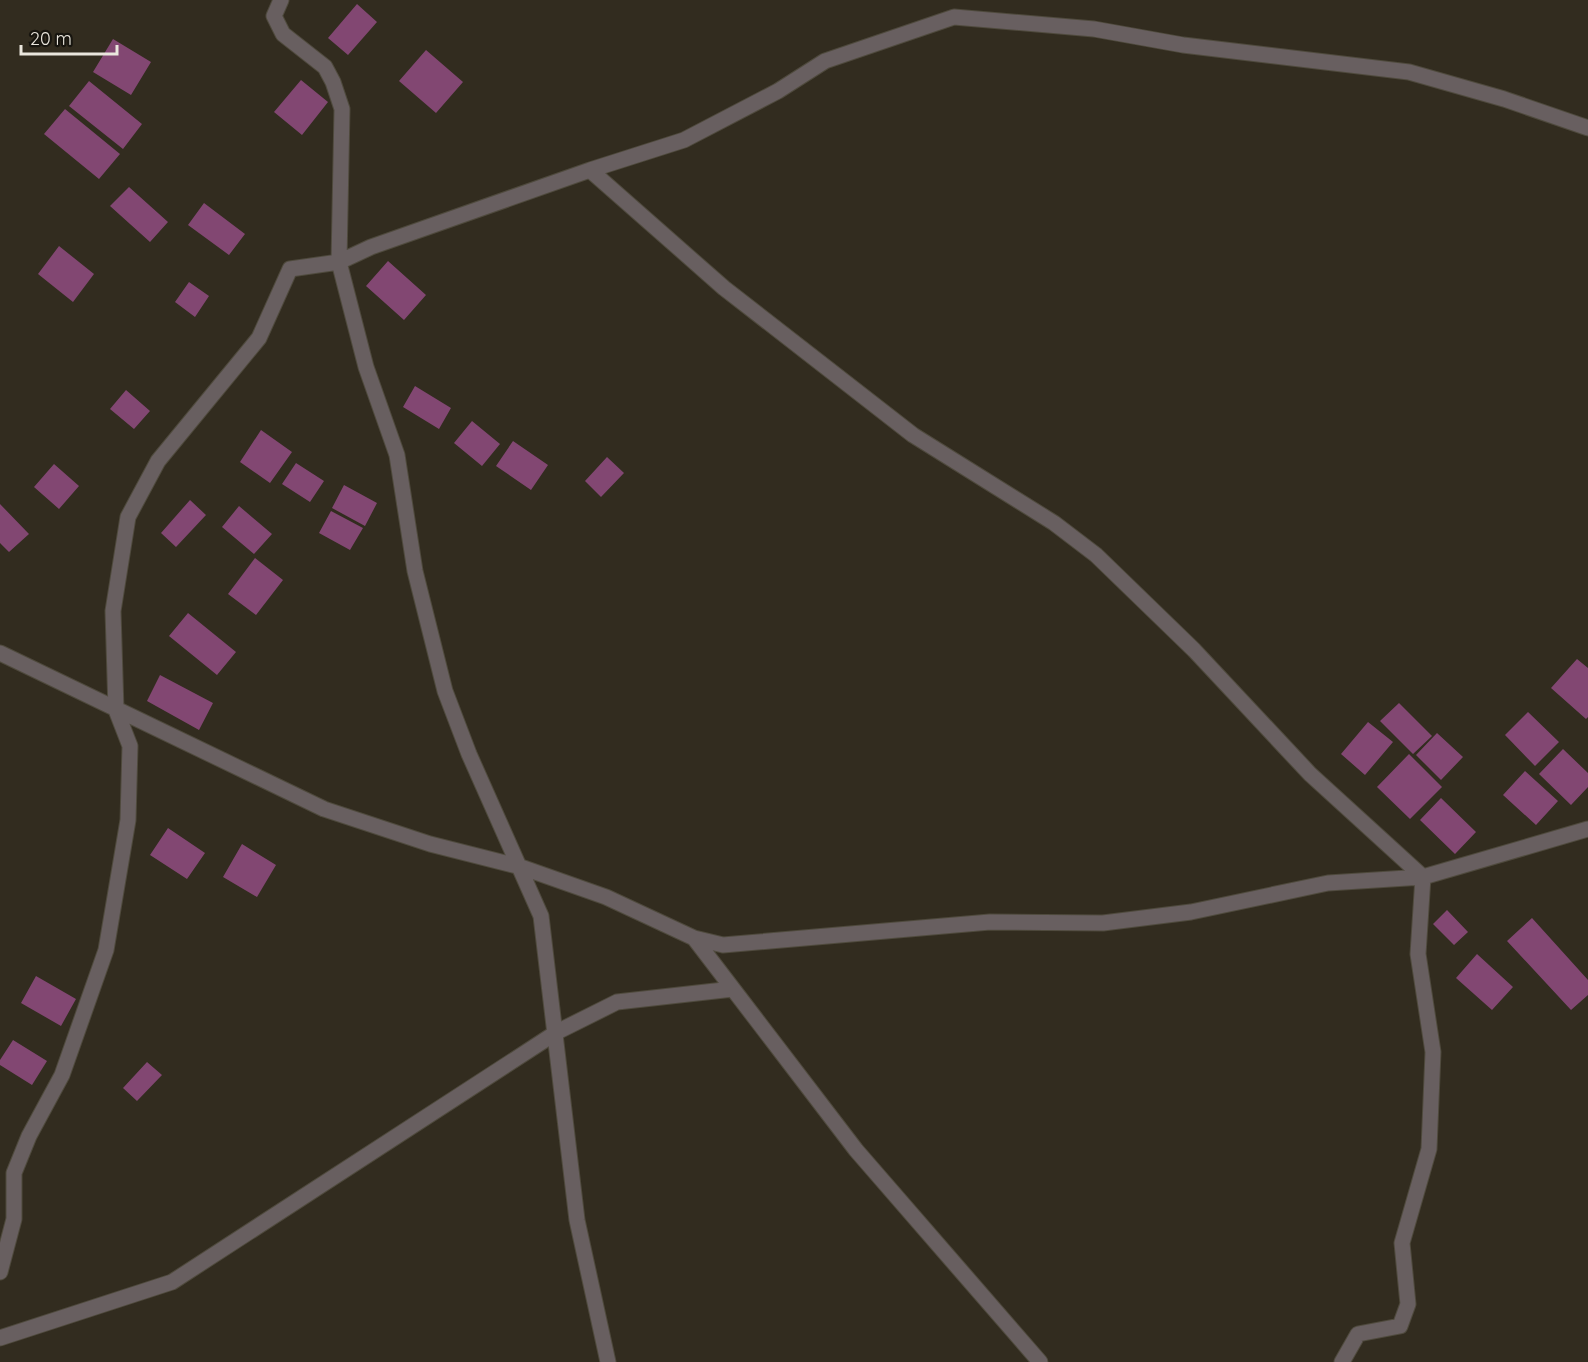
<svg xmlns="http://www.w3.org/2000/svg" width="1588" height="1362" viewBox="0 0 1588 1362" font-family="Quicksand,sans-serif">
  <rect width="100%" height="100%" fill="#322c1f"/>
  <!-- building -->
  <path fill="#824772" d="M357 4 377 22 348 55 328 38Z
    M113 39 151 62 131 95 93 72Z
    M426 50 463 82 436 113 399 81Z
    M301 80 328 102 302 135 274 112Z
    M89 81 142 124 123 149 69 106Z
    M65 109 120 154 99 179 44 134Z
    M129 187 168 222 150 242 110 206Z
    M204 203 245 234 229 255 188 225Z
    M59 246 94 274 73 302 38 274Z
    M388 261 426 295 404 320 366 286Z
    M189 282 209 296 195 317 175 302Z
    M415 386 451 408 439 429 403 407Z
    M126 390 150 411 134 429 110 409Z
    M472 421 500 444 482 466 454 443Z
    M261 430 292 452 270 483 240 462Z
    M513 441 548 465 531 490 496 466Z
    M607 457 624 473 601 497 585 481Z
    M296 463 324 481 310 502 282 484Z
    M54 464 79 486 59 509 34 487Z
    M344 485 377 503 365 526 332 508Z
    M190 500 206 515 176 547 161 533Z
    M0 504 29 534 9 552 0 543Z
    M239 506 272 534 254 554 222 527Z
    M331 511 363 528 350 550 319 533Z
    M255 558 283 580 256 615 228 594Z
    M188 613 236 652 217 675 169 636Z
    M1577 659 1588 668V717L1586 719 1551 688Z
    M160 675 213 703 199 730 147 701Z
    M1399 703 1432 736 1413 754 1380 721Z
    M1528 712 1559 742 1535 766 1505 735Z
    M1368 722 1393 742 1365 775 1341 754Z
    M1437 733 1463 757 1441 780 1416 755Z
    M1563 749 1588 773V787L1571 805 1539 774Z
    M1409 754 1442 787 1410 819 1377 787Z
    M1525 771 1558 801 1536 825 1503 795Z
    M1441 798 1476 832 1455 854 1420 820Z
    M168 828 205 853 187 879 150 855Z
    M242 844 276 865 257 897 223 877Z
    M1447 910 1468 932 1454 945 1433 924Z
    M1532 918 1588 980V995L1571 1010 1507 941Z
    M1477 954 1513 987 1492 1010 1456 978Z
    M36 976 76 999 61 1026 21 1003Z
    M13 1040 47 1061 32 1085 0 1065V1060Z
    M147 1062 162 1075 137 1101 123 1088Z"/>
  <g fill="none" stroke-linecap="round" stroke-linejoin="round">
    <defs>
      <path id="minor" d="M281 0 274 16 283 34 325 67 333 82 342 109 339 262 366 367 397 455 415 571 445 691 469 754 541 916 577 1220 608 1362
        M590 170 724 288 913 435 1054 523 1096 555 1194 650 1310 774 1423 877
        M0 653 324 809 430 844 521 867 606 897 694 938 723 945 990 922 1103 923 1191 912 1328 883 1423 877 1588 829
        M694 938 856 1150 1040 1362
        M0 1272 14 1219V1173L29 1136 62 1075 106 950 128 820 130 746 116 710 113 611 128 517 158 461 259 338 290 269 339 262 371 247 590 170 684 140 778 91 825 61 954 17 1094 29 1183 45 1409 72 1504 99 1588 128
        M0 1338 172 1282 557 1032 617 1002 733 989
        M1342 1362 1358 1334 1400 1326 1408 1304 1402 1243 1429 1149 1433 1052 1418 954 1423 877"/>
    </defs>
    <!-- minor casing -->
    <use href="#minor" stroke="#4f4a3d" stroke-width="17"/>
    <!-- minor -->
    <use href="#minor" stroke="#685f60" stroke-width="15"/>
  </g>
  <!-- scale -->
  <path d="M21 45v9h96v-9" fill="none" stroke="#eae6dd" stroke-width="3"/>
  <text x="30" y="45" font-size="18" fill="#eae6dd" stroke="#17150f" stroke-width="4.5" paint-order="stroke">20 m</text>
</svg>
